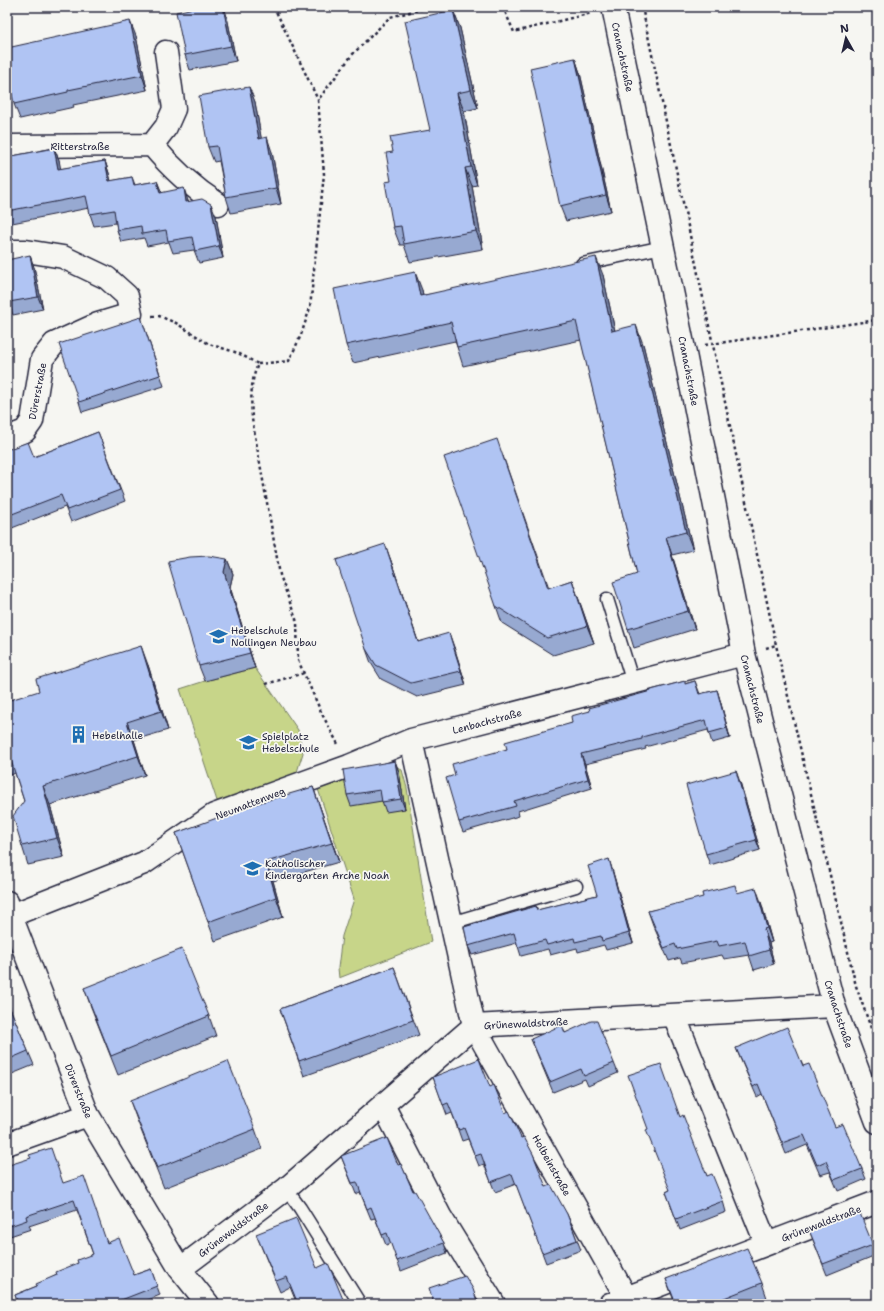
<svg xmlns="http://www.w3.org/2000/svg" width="884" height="1311" viewBox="0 0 884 1311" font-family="'Shantell Sans',sans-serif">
  <rect width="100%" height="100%" fill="#f6f6f2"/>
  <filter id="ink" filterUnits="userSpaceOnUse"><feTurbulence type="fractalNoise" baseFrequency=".025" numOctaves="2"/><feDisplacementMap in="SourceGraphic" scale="8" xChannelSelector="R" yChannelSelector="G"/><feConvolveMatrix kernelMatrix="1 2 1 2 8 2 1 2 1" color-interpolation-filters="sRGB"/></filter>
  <g filter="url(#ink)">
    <!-- green -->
    <path fill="#c7d589" stroke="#747c62" d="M255 668 298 730 303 753 295 778 221 813 180 689 205 681Z
      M396 766 402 770 407 788 431 942 339 978 338 968 342 936 354 899 318 789C343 779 369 772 396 766Z"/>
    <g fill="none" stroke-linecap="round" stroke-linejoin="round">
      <defs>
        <path id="service" d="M582 264 663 247
          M607 599 633 683
          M451 923 576 886
          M286 1189 300 1208 360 1304"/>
        <path id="minor" d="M613 7 684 349 744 654 834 1006 877 1122
          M166 52 174 109 166 127 152 145C171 168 193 188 218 204
          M7 146 152 145
          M7 251H26L63 257 107 278 127 296 131 314 98 324 54 344 42 359 32 421 25 431 7 438
          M7 902 11 916 88 1115 180 1269 208 1304
          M7 917 144 863 214 815 349 766 411 740
          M674 1015 766 1243
          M383 1105 440 1216 494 1304
          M7 1144 88 1115
          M180 1269 286 1189 474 1026 834 1006
          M610 1304 877 1202
          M630 1304 474 1026 411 740 744 654"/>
      </defs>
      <!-- service casing -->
      <use href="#service" stroke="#22223b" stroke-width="15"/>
      <!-- minor casing -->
      <use href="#minor" stroke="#22223b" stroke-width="25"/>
      <!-- path -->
      <path stroke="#22223b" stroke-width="2.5" stroke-dasharray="3 3" stroke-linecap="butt" d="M274 7 318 100
        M503 7 514 32 592 13
        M642 7 776 645 856 986 877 1045
        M152 316H159L176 323 209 344 238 353 258 364C250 382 251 400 252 419L280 575 297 622 298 660 322 714 339 746
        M705 345 877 320
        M258 364 289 361 301 335 310 308 324 174 318 100 352 55 390 17 430 7
        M766 648 776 645
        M266 684 304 673"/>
      <!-- service -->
      <use href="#service" stroke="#f6f6f2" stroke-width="12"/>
      <!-- minor -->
      <use href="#minor" stroke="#f6f6f2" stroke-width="22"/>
    </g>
    <!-- wall -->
    <path fill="#97a9d1" stroke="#22223b" d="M198 7H224L227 17 236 61 190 70 185 55Z
      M453 10 460 28 478 108 464 111 477 185 472 186 483 249 410 262 404 245H400L393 227 391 181 430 130Z
      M136 36 147 90 73 105 74 107 20 119 14 104Z
      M575 58 580 73 611 211 566 221 560 206Z
      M249 87 255 102 261 138 272 152 281 204 231 213 226 197 219 161 214 162 208 147Z
      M54 148 59 160 60 169 105 161 109 173 111 181 132 177 135 185 157 181 161 192 188 201 216 216 223 258 199 263 194 250 173 253 169 242 147 246 144 238 121 242 117 230 116 223 94 226 90 214 89 208 7 224V157Z
      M7 260 34 267 43 309 13 315 11 308 7 309Z
      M603 275 615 331 643 344 693 550 672 555 695 629 634 648 628 629 637 574 581 340 463 366 457 347 455 341 353 363 346 345 422 290 423 295Z
      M141 317 164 386 82 412 79 402Z
      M7 388 11 405 7 406Z
      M98 432 125 501 71 522 65 507 7 530V450L34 457Z
      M503 456 549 588 572 580 594 643 553 655 502 623 496 606Z
      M390 558 418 642 454 647 466 685 417 697 381 679 371 663 366 649Z
      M227 559 233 574 230 587 255 668 205 681 199 666Z
      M148 665 168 730 134 740 145 775 50 805 64 857 28 865 22 846 24 801 15 773 11 775 7 763V701Z
      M695 681 700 694 717 690 720 700 730 738 712 743 708 730 645 747 646 749 585 764 592 788 518 811 519 816 463 832 459 822 455 775 507 749 572 723 590 711Z
      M395 761 399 772 405 809 386 812 382 801 351 806 347 795Z
      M740 782 760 850 710 865 706 854Z
      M313 787 339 862 273 881 283 917 215 941 176 833Z
      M612 869 633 943 606 950 604 945 578 952 577 948 550 955 548 949 521 956 517 943 472 955 468 946 536 906 538 910 597 895Z
      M737 893 761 902 772 942 769 943 774 964 754 970 749 955 724 959 722 955 682 963 680 958 669 961 653 925 648 911Z
      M394 967 419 1035 304 1076 280 1009Z
      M84 988 209 1016 216 1036 118 1075 91 1007Z
      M7 1001 28 1051 34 1065 7 1076Z
      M565 1033 614 1063 618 1073 588 1086 585 1079 553 1092 531 1039Z
      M736 1048 803 1066 835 1127 862 1169 866 1179 838 1191 830 1172 820 1175 807 1145 786 1154 762 1094 757 1097 740 1058Z
      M433 1077 490 1087 505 1113 521 1138 546 1187 567 1214 581 1250 546 1263 516 1184 495 1192 484 1164 479 1166 468 1139 462 1141 452 1113 447 1115Z
      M130 1101 255 1129 262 1149 164 1188 137 1120Z
      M680 1117 707 1176 723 1201 726 1212 680 1230 666 1192 670 1190Z
      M341 1156 398 1165 444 1243 447 1253 401 1271 391 1243 386 1245 375 1218 371 1219 360 1192 356 1194Z
      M7 1170 63 1183 108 1243 134 1275 151 1269 160 1295 138 1304H18L15 1295 37 1286 78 1263 93 1254 77 1210 29 1226 31 1229 7 1237Z
      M809 1230 873 1245 876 1255 827 1275Z
      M256 1234 317 1268 345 1304H297L290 1287 280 1292Z
      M666 1279 762 1283 767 1298 753 1304H675Z"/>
    <!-- shaded-wall -->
    <path fill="#7b89aa" stroke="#22223b" d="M223 7H224L227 17 236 61 231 46Z
      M453 10 460 28 478 108 471 90Z
      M130 21 136 36 147 90 142 75Z
      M575 58 580 73 611 211 606 195Z
      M249 87 255 102 264 154 259 139Z
      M457 93 464 111 477 185 471 167Z
      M267 137 272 152 281 204 276 188Z
      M54 148 59 160 63 181 58 169Z
      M105 161 109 173 113 193 109 181Z
      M465 168 472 186 483 249 476 231Z
      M157 181 162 193H160Z
      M184 188 188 201 190 214 186 202Z
      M211 204 216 216 223 258 219 246Z
      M30 255 34 267 43 309 38 297Z
      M596 257 603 275 619 350 612 331Z
      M415 272 422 290 427 314 420 296Z
      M636 325 643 344 693 550 686 532Z
      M7 388 11 405 7 393Z
      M666 537 672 555 695 629 688 611Z
      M385 544 390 558 423 656 418 642Z
      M227 559 233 574 230 587 255 668 250 653 224 572Z
      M572 580 578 597 594 643 587 626Z
      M449 633 454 647 466 685 461 671Z
      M141 646 148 665 168 730 161 711Z
      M717 690 720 700 730 738 727 728Z
      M127 722 134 740 145 775 138 756Z
      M581 754 585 764 592 788 588 779Z
      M395 761 399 772 405 809 401 799Z
      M736 771 740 782 760 850 756 840Z
      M43 786 50 805 64 857 57 838Z
      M313 787 320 807 339 862 332 843Z
      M609 859 612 869 633 943 629 933Z
      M266 862 273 881 283 917 276 897Z
      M756 888 761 902 772 942 767 928Z
      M764 929 769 943 774 964 769 950Z"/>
    <!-- building -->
    <path fill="#b0c4f3" stroke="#22223b" d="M198 7H223L231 46 185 55 176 12Z
      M453 10 471 90 457 93 471 167 465 168 476 231 404 244 401 226 393 227 385 182 391 181 386 153 393 152 390 137 430 130 405 21Z
      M130 21 142 75 68 90V92L14 104 7 70V48Z
      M575 58 606 195 560 206 530 68Z
      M249 87 259 139 267 137 276 188 226 197 217 146 208 147 199 96Z
      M54 148 58 169 105 161 109 181 132 177 134 185 157 181 160 193 184 188 186 202 202 199 211 204 219 246 195 251 192 237 168 241 166 230 142 234 141 226 117 230 114 210 90 214 86 196 7 211V157Z
      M30 255 38 297 9 302 7 296V260Z
      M596 257 612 331 636 325 686 532 666 537 688 611 628 629 613 582 637 574 576 321 457 347 451 322 346 345 334 289 415 272 420 296Z
      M141 317 160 375 79 402 59 344Z
      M98 432 120 490 67 510 61 495 7 516V450L28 442 34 457Z
      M497 439 548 588 572 580 587 626 547 638 496 606 444 457Z
      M385 544 418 642 449 633 461 671 411 683 376 665 366 649 336 560Z
      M209 556 227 559 224 572 250 653 199 666 168 561 190 557Z
      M141 646 161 711 127 722 138 756 43 786 57 838 22 846 13 816 24 801 9 754 7 755V701L39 691 36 679Z
      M685 681V684L695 681 699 694 717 690 727 728 709 733 706 720 642 737V739L581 754 588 779 514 801 516 806 459 822 446 778 455 775 452 764 507 749 505 742 572 723 571 716 590 711 589 708 651 691V690Z
      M395 761 401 799 382 802 380 790 347 795 343 770Z
      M736 771 756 840 706 854 686 785Z
      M313 787 332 843 266 862 276 897 208 922 176 833 255 804Z
      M609 859 629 933 602 941 601 936 575 942 574 938 547 945 545 940 518 947 514 933 468 946 464 927 536 906 537 910 597 895 588 866Z
      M735 885 737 893 756 888 767 928 764 929 769 950 749 956 745 941 719 946 717 941 677 949 675 944 664 948 648 911 703 897 702 893Z
      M182 949 209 1016 111 1056 84 988Z
      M394 967 413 1020 299 1061 280 1009Z
      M7 1001 28 1051 7 1060Z
      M591 1021H597L614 1063 584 1076 581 1069 550 1082 531 1039 562 1025 565 1033Z
      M787 1027 803 1066 809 1064 835 1127 843 1124 862 1169 834 1180 826 1161 817 1165 804 1135 782 1143 758 1084 753 1087 736 1048Z
      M479 1059 490 1087 494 1085 505 1113 509 1111 521 1138 524 1137 533 1154 546 1187 551 1185 567 1214 577 1240 542 1253 512 1174 491 1182 481 1154 475 1156 464 1128 459 1130 448 1103 443 1105 433 1077Z
      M228 1061 255 1129 157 1168 130 1101Z
      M661 1064 680 1117 683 1115 707 1176 712 1174 723 1201 676 1219 666 1192 670 1190 646 1130 648 1129 628 1075Z
      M387 1138 398 1165 401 1164 413 1191H415L444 1243 397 1261 387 1233 382 1235 371 1207 367 1209 357 1182 352 1183 341 1156Z
      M51 1148 63 1183 84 1176 107 1243 119 1238 134 1275 151 1269 157 1286 111 1304H18L15 1295 37 1286 36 1284 57 1275 56 1272 78 1263 77 1260 93 1254 74 1200 26 1216 27 1220 7 1227V1170L10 1169 9 1165 31 1158 29 1155Z
      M859 1211 873 1245 823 1264 809 1230Z
      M296 1218 317 1268 328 1263 345 1304H298L287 1277 276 1281 256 1234Z
      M747 1248 762 1283 709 1304H676L666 1279Z
      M465 1276 473 1289 478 1304H434L429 1288Z
      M842 1301V1304H829Z"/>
  </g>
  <!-- icons -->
  <defs>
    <symbol id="school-bare" viewBox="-9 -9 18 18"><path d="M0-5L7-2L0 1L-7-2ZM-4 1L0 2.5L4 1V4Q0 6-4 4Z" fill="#1f6fb2" stroke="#f6f6f2" stroke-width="2.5" paint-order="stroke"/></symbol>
    <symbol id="building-bare" viewBox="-9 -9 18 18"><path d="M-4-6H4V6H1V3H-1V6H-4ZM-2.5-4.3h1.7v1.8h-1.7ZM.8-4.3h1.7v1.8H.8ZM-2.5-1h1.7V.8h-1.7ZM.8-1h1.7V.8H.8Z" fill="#1f6fb2" stroke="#f6f6f2" stroke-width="2.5" paint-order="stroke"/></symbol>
  </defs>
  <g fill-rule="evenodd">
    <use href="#school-bare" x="206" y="624" width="25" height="25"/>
    <use href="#building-bare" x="66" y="722" width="25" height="25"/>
    <use href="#school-bare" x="236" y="730" width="25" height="25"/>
    <use href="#school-bare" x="240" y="856" width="25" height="25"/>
  </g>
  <g text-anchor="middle" stroke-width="3.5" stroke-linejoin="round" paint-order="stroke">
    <!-- street labels -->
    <g font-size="10" fill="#22223b" stroke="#f6f6f2">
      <text transform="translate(623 57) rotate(78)" y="4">Cranachstraße</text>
      <text x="80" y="150">Ritterstraße</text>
      <text transform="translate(689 371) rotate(79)" y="4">Cranachstraße</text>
      <text transform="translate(37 391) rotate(-79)" y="4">Dürerstraße</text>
      <text transform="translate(753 689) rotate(76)" y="4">Cranachstraße</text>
      <text transform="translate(487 721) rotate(-15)" y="4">Lenbachstraße</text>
      <text transform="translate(250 803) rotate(-21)" y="4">Neumattenweg</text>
      <text transform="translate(839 1014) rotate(72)" y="4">Cranachstraße</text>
      <text transform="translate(526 1023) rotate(-3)" y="4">Grünewaldstraße</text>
      <text transform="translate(79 1091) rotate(68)" y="4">Dürerstraße</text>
      <text transform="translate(552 1165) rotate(61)" y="4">Holbeinstraße</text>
      <text transform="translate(821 1223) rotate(-21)" y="4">Grünewaldstraße</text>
      <text transform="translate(233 1229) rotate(-37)" y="4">Grünewaldstraße</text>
    </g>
    <!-- poi labels -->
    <g font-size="10" fill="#22223b" stroke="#f6f6f2" text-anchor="start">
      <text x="231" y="634">Hebelschule<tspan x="231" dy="12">Nollingen Neubau</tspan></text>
      <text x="92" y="739">Hebelhalle</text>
      <text x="262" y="740">Spielplatz<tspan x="262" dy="12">Hebelschule</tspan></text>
      <text x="265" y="867">Katholischer<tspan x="265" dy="12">Kindergarten Arche Noah</tspan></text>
    </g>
  </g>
  <!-- margin -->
  <rect width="884" height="1311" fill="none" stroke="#f6f6f2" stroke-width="24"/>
  <rect x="12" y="12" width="860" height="1287" fill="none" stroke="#22223b" stroke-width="1.5" filter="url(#ink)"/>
  <!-- north arrow -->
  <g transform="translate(846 38) rotate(352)" stroke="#f6f6f2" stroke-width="3" paint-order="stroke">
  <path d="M0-3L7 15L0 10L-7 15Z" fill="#22223b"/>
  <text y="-6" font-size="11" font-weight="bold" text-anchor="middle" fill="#22223b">N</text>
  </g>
</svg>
